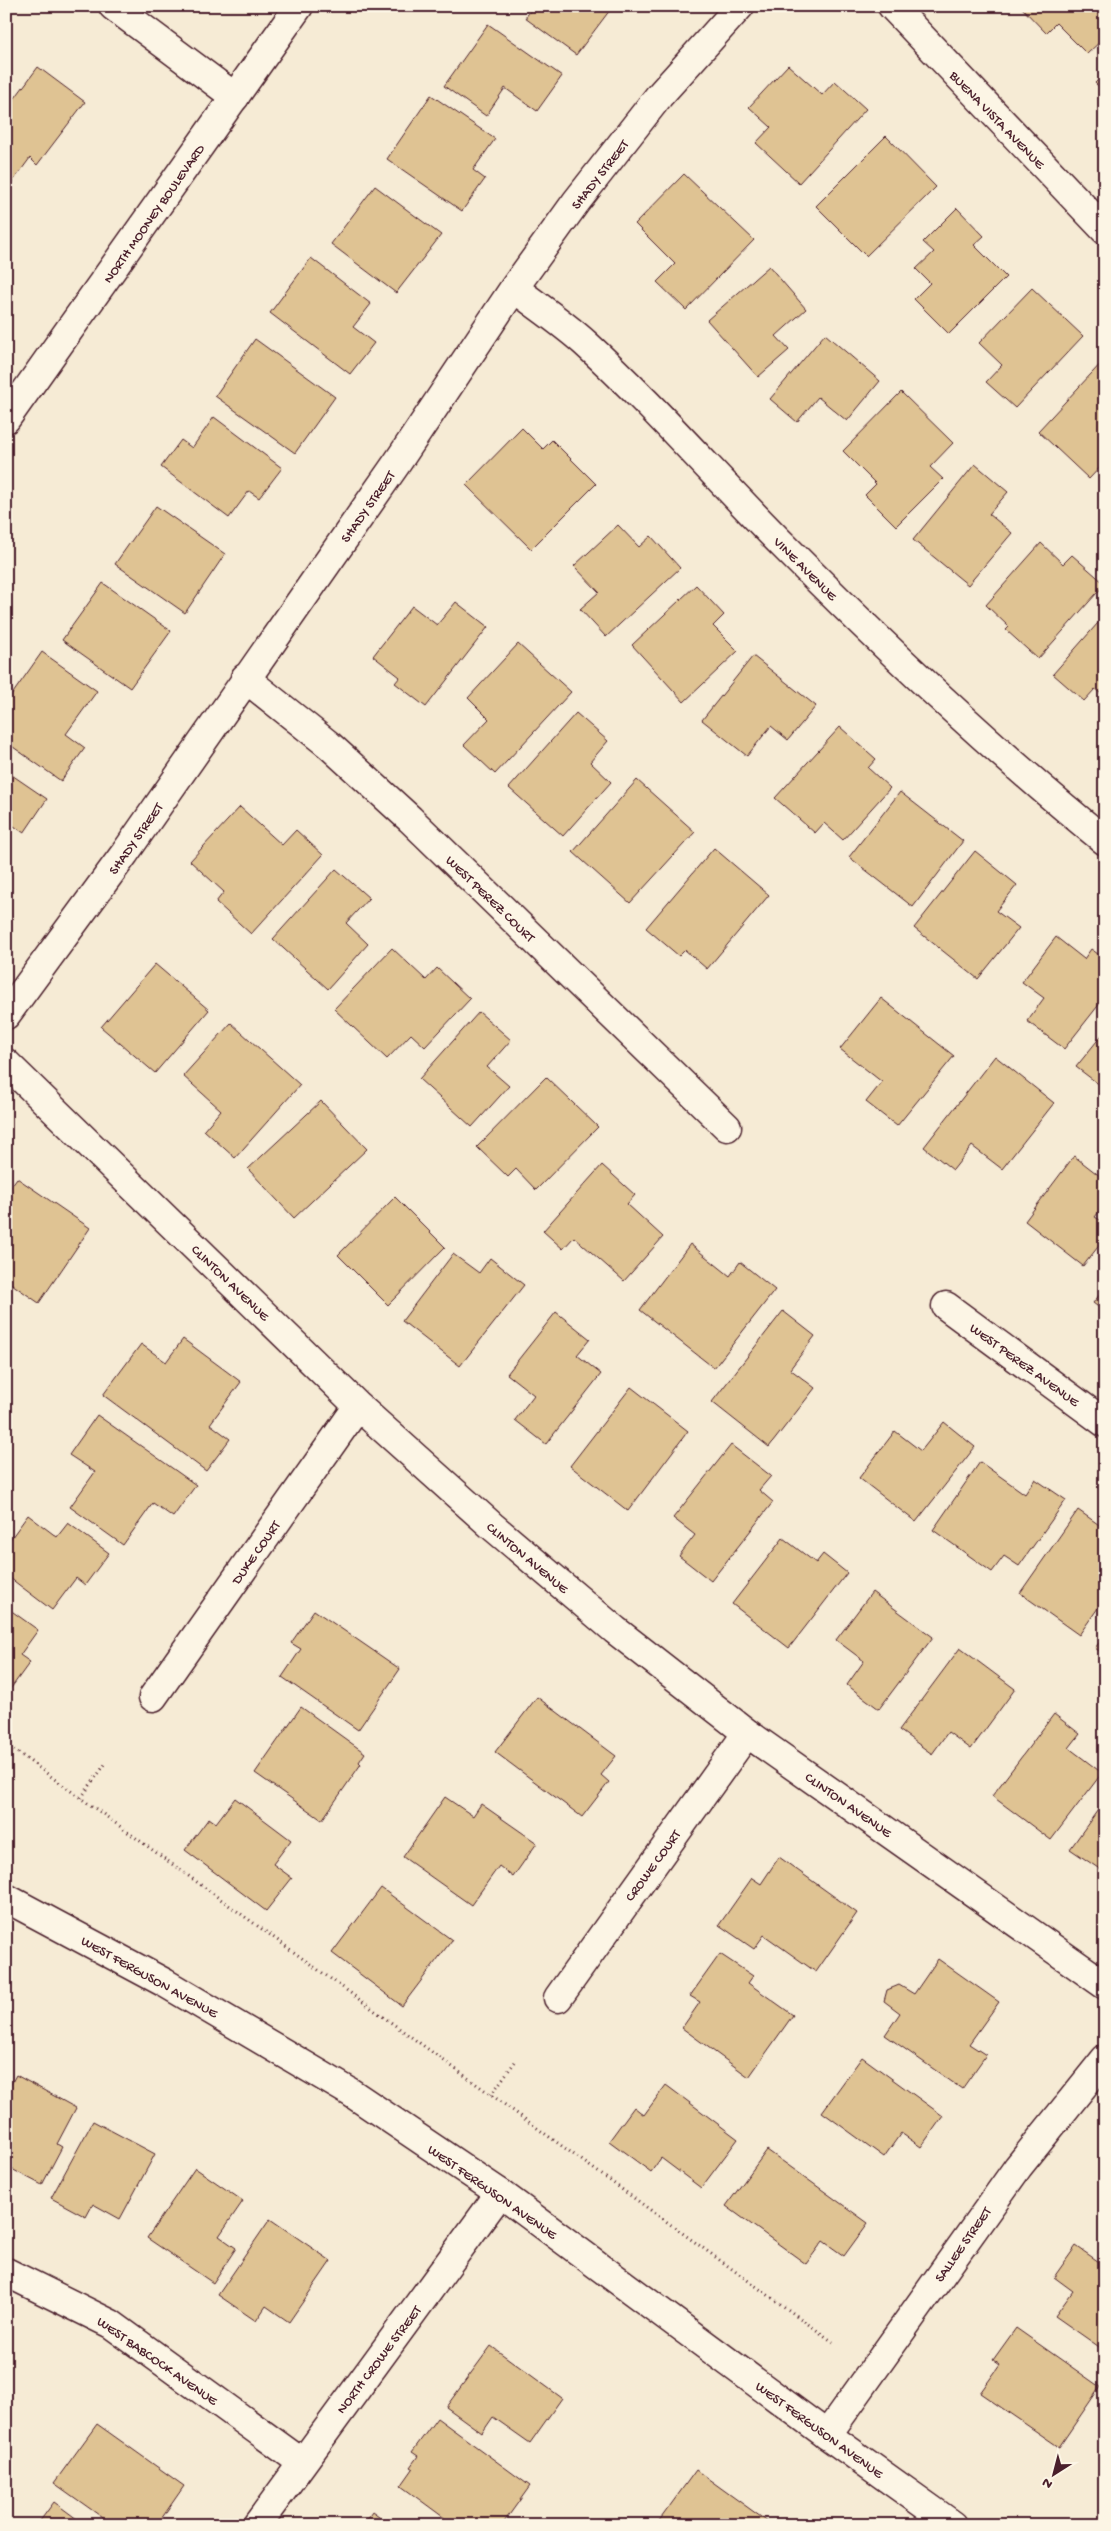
<svg xmlns="http://www.w3.org/2000/svg" width="1111" height="2531" viewBox="0 0 1111 2531" font-family="'Gochi Hand',sans-serif">
  <rect width="100%" height="100%" fill="#f6ebd5"/>
  <filter id="ink" filterUnits="userSpaceOnUse"><feTurbulence type="fractalNoise" baseFrequency=".02" numOctaves="2"/><feDisplacementMap in="SourceGraphic" scale="10" xChannelSelector="R" yChannelSelector="G"/><feConvolveMatrix kernelMatrix="1 2 1 2 8 2 1 2 1" color-interpolation-filters="sRGB"/></filter>
  <g filter="url(#ink)">
    <!-- building -->
    <path fill="#dfc393" stroke="#4a1f2b" d="M534 6H613L576 55 525 18Z
      M1020 6H1105V37L1087 54 1056 23 1046 33Z
      M488 24 562 76 537 111 505 88 486 116 444 86Z
      M788 65 822 95 835 81 866 109 799 183 756 143 771 127 749 107Z
      M38 67 85 102 37 165 30 158 8 188 6 98 12 102Z
      M1105 73V93L1095 83Z
      M431 95 495 139 473 170 485 179 462 211 387 159Z
      M886 136 936 187 866 256 816 206Z
      M684 174 754 240 686 310 657 282 675 264 635 224Z
      M375 186 441 235 396 293 331 244Z
      M957 208 984 236 974 245 1006 277 949 334 914 299 930 283 916 269 934 252 923 242Z
      M311 258 371 304 353 327 374 343 350 374 270 313Z
      M769 266 806 309 776 336 789 350 758 377 707 320Z
      M1032 288 1083 336 1015 408 986 382 1002 365 979 343Z
      M825 334 880 381 847 421 818 397 797 422 770 399Z
      M255 339 335 397 295 453 215 396Z
      M1105 359V462L1089 479 1038 431Z
      M901 392 953 443 930 467 943 479 896 526 865 495 876 484 843 451Z
      M214 417 282 468 259 498 249 491 229 518 161 467 181 440 192 448Z
      M522 428 543 449 552 440 596 484 531 549 466 485Z
      M975 464 1008 492 989 514 1012 533 968 585 913 540Z
      M156 506 225 554 185 613 115 564Z
      M618 525 639 547 651 536 680 568 606 637 580 609 599 592 574 566Z
      M1041 543 1063 564 1072 555 1105 584 1038 659 1006 630 1009 627 986 605Z
      M103 583 171 631 130 688 62 640Z
      M696 585 724 615 713 626 738 651 684 702 632 645Z
      M456 602 488 627 426 707 395 683 400 677 373 656 412 606 437 625Z
      M1105 615V697L1095 689 1084 701 1053 674Z
      M518 644 571 692 495 774 464 745 489 719 468 698Z
      M42 652 97 691 66 734 85 748 61 781 6 742V703Z
      M753 656 816 706 788 740 771 726 747 756 702 720Z
      M576 713 608 741 590 762 611 782 563 836 509 788Z
      M840 727 876 759 868 768 890 788 843 840 824 823 815 833 775 798Z
      M6 771 47 799 24 833 11 824 6 831Z
      M637 780 695 832 630 903 573 852Z
      M900 792 963 841 913 907 849 857Z
      M240 807 282 845 296 830 323 855 251 934 216 902 224 892 190 861Z
      M714 848 769 895 707 969 685 950 679 956 646 928Z
      M975 851 1017 885 996 911 1019 928 978 979 914 928Z
      M336 869 369 898 346 923 368 944 328 989 273 939Z
      M1056 937 1084 959 1091 949 1105 959V997L1064 1049 1027 1021 1044 998 1022 982Z
      M392 948 426 980 437 968 470 999 425 1047 411 1034 387 1059 334 1009Z
      M155 964 209 1010 155 1073 101 1027Z
      M881 998 954 1056 897 1126 866 1102 882 1082 840 1049Z
      M479 1012 511 1040 487 1067 509 1086 472 1127 419 1079Z
      M231 1023 300 1085 235 1158 204 1130 221 1110 183 1076Z
      M1105 1031V1089L1076 1067Z
      M995 1056 1054 1103 1002 1169 972 1146 953 1170 924 1147Z
      M546 1077 598 1127 536 1190 516 1169 508 1177 477 1147Z
      M321 1101 367 1149 294 1218 248 1169Z
      M1074 1156 1105 1180V1204L1095 1217 1105 1223V1238L1083 1266 1025 1221Z
      M602 1165 635 1195 627 1204 663 1237 624 1281 574 1237 563 1249 543 1231Z
      M17 1178 90 1228 39 1303 6 1280V1193Z
      M395 1197 445 1247 388 1305 338 1255Z
      M690 1244 730 1276 740 1262 775 1290 714 1368 640 1310Z
      M453 1254 479 1273 490 1258 524 1285 460 1366 402 1321Z
      M1105 1288V1312L1093 1303Z
      M783 1311 815 1336 790 1369 815 1388 769 1447 712 1402Z
      M556 1312 590 1339 577 1355 601 1374 546 1444 515 1420 534 1395 507 1374Z
      M183 1339 241 1382 210 1424 230 1439 206 1471 103 1395 141 1344 166 1362Z
      M631 1387 688 1431 628 1511 570 1466Z
      M97 1415 196 1485 173 1517 153 1503 123 1545 70 1507 95 1472 69 1455Z
      M944 1422 975 1447 916 1522 859 1478 895 1431 921 1451Z
      M731 1445 771 1476 759 1490 773 1502 711 1581 679 1556 695 1535 673 1518Z
      M980 1462 1025 1494 1035 1479 1066 1500 1019 1566 1004 1556 992 1572 933 1530Z
      M1078 1510 1105 1529V1544L1101 1550 1105 1553V1598L1079 1635 1020 1593Z
      M28 1515 57 1537 68 1523 109 1553 85 1585 76 1578 52 1610 6 1575V1545Z
      M783 1538 816 1563 823 1554 847 1573 789 1648 732 1604Z
      M872 1592 933 1637 879 1709 847 1685 864 1661 836 1640Z
      M6 1607 38 1630 20 1655 30 1662 6 1695Z
      M314 1610 400 1669 358 1730 282 1677 301 1649 291 1643Z
      M1105 1635V1655L1095 1648Z
      M960 1648 1015 1689 971 1749 948 1732 932 1754 899 1730Z
      M537 1697 616 1756 601 1775 609 1782 582 1817 495 1752Z
      M301 1707 365 1753 359 1762 361 1764 322 1820 255 1773Z
      M1054 1714 1080 1734 1069 1748 1102 1773 1051 1840 992 1796Z
      M445 1797 473 1816 481 1804 537 1843 513 1877 499 1866 471 1905 403 1857Z
      M235 1798 291 1840 273 1864 292 1878 266 1911 185 1850 209 1818 216 1823Z
      M1105 1800V1870L1104 1872 1070 1849Z
      M779 1857 857 1913 816 1972 764 1935 754 1949 719 1925 752 1878 761 1884Z
      M381 1888 452 1940 402 2006 332 1953Z
      M720 1954 753 1976 748 1983 793 2015 749 2077 682 2028 700 2002 690 1996Z
      M938 1959 999 2002 969 2044 986 2055 962 2089 885 2035 900 2013 884 2001 887 1990 899 1985 914 1994Z
      M862 2057 943 2116 921 2147 901 2133 884 2157 822 2112Z
      M16 2075 76 2108 57 2144 62 2147 42 2185 6 2166V2093Z
      M666 2085 738 2139 701 2188 661 2158 651 2172 609 2141 634 2107 644 2115Z
      M93 2121 155 2154 120 2219 93 2204 86 2217 51 2198Z
      M767 2150 868 2223 844 2256 823 2241 806 2264 726 2206Z
      M195 2168 243 2201 219 2236 236 2248 213 2283 147 2238Z
      M270 2219 331 2261 289 2322 266 2306 256 2321 218 2295Z
      M1076 2246 1105 2266V2351L1055 2316 1073 2291 1054 2277Z
      M1016 2328 1100 2387 1059 2447 980 2393 1000 2365 993 2360Z
      M491 2346 562 2398 530 2443 493 2417 482 2433 446 2407Z
      M437 2418 530 2486 502 2525H454L401 2486 413 2469 410 2467 418 2456 412 2452Z
      M97 2424 184 2486 157 2525H113L54 2483Z
      M696 2470 772 2525H656Z
      M54 2502 85 2525H37Z
      M372 2512 390 2525H363Z"/>
    <g fill="none" stroke-linecap="round" stroke-linejoin="round">
      <defs>
        <path id="street" d="M113 6 235 97
          M892 6 1105 230
          M514 288C537 306 563 323 585 343 655 407 717 479 784 546 887 650 992 749 1105 841
          M245 678 329 745 410 819 727 1127
          M6 1015 125 853 397 463 514 288 576 202 659 96 740 6
          M6 1063 358 1406 492 1526 615 1630 747 1733 1105 1985
          M946 1306 1105 1423
          M153 1697 358 1406
          M558 1998 747 1733
          M6 2272 111 2324 301 2462
          M827 2435 1018 2167 1105 2059
          M257 2525 500 2193"/>
        <path id="secondary" d="M6 419 299 6
          M6 1898 165 1983 350 2092 500 2193 827 2435 953 2525"/>
      </defs>
      <!-- street casing -->
      <use href="#street" stroke="#4a1f2b" stroke-width="31"/>
      <!-- secondary casing -->
      <use href="#secondary" stroke="#4a1f2b" stroke-width="31"/>
      <!-- path -->
      <path stroke="#4a1f2b" stroke-width="3" stroke-dasharray="1 4" stroke-linecap="butt" d="M6 1744 833 2342
        M81 1798 106 1763
        M491 2095 517 2059"/>
      <!-- street -->
      <use href="#street" stroke="#fcf5e5" stroke-width="28"/>
      <!-- secondary -->
      <use href="#secondary" stroke="#fcf5e5" stroke-width="28"/>
    </g>
  </g>
  <g text-anchor="middle" stroke-width="5" stroke-linejoin="round" paint-order="stroke">
    <!-- street labels -->
    <g font-size="14" fill="#4a1f2b" stroke="#fcf5e5">
      <text transform="translate(998 119) rotate(46)" y="5">BUENA VISTA AVENUE</text>
      <text transform="translate(599 174) rotate(-52)" y="5">SHADY STREET</text>
      <text transform="translate(153 213) rotate(-55)" y="5">NORTH MOONEY BOULEVARD</text>
      <text transform="translate(367 506) rotate(-55)" y="5">SHADY STREET</text>
      <text transform="translate(806 568) rotate(45)" y="5">VINE AVENUE</text>
      <text transform="translate(135 838) rotate(-55)" y="5">SHADY STREET</text>
      <text transform="translate(491 898) rotate(44)" y="5">WEST PEREZ COURT</text>
      <text transform="translate(231 1282) rotate(44)" y="5">CLINTON AVENUE</text>
      <text transform="translate(1025 1364) rotate(36)" y="5">WEST PEREZ AVENUE</text>
      <text transform="translate(255 1552) rotate(-55)" y="5">DUKE COURT</text>
      <text transform="translate(528 1557) rotate(40)" y="5">CLINTON AVENUE</text>
      <text transform="translate(849 1804) rotate(35)" y="5">CLINTON AVENUE</text>
      <text transform="translate(652 1865) rotate(-54)" y="5">CROWE COURT</text>
      <text transform="translate(150 1976) rotate(29)" y="5">WEST FERGUSON AVENUE</text>
      <text transform="translate(493 2191) rotate(35)" y="5">WEST FERGUSON AVENUE</text>
      <text transform="translate(962 2244) rotate(-55)" y="5">SALLEE STREET</text>
      <text transform="translate(378 2359) rotate(-53)" y="5">NORTH CROWE STREET</text>
      <text transform="translate(158 2360) rotate(35)" y="5">WEST BABCOCK AVENUE</text>
      <text transform="translate(820 2429) rotate(36)" y="5">WEST FERGUSON AVENUE</text>
    </g>
  </g>
  <!-- margin -->
  <rect width="1111" height="2531" fill="none" stroke="#fcf5e5" stroke-width="25"/>
  <rect x="12" y="12" width="1086" height="2506" fill="none" stroke="#4a1f2b" stroke-width="2" filter="url(#ink)"/>
  <!-- north arrow -->
  <g transform="translate(1054 2474) rotate(216)" stroke="#fcf5e5" stroke-width="4" paint-order="stroke">
  <path d="M0-4L9 19L0 12L-9 19Z" fill="#4a1f2b"/>
  <text y="-8" font-size="14" font-weight="bold" text-anchor="middle" fill="#4a1f2b">N</text>
  </g>
</svg>
